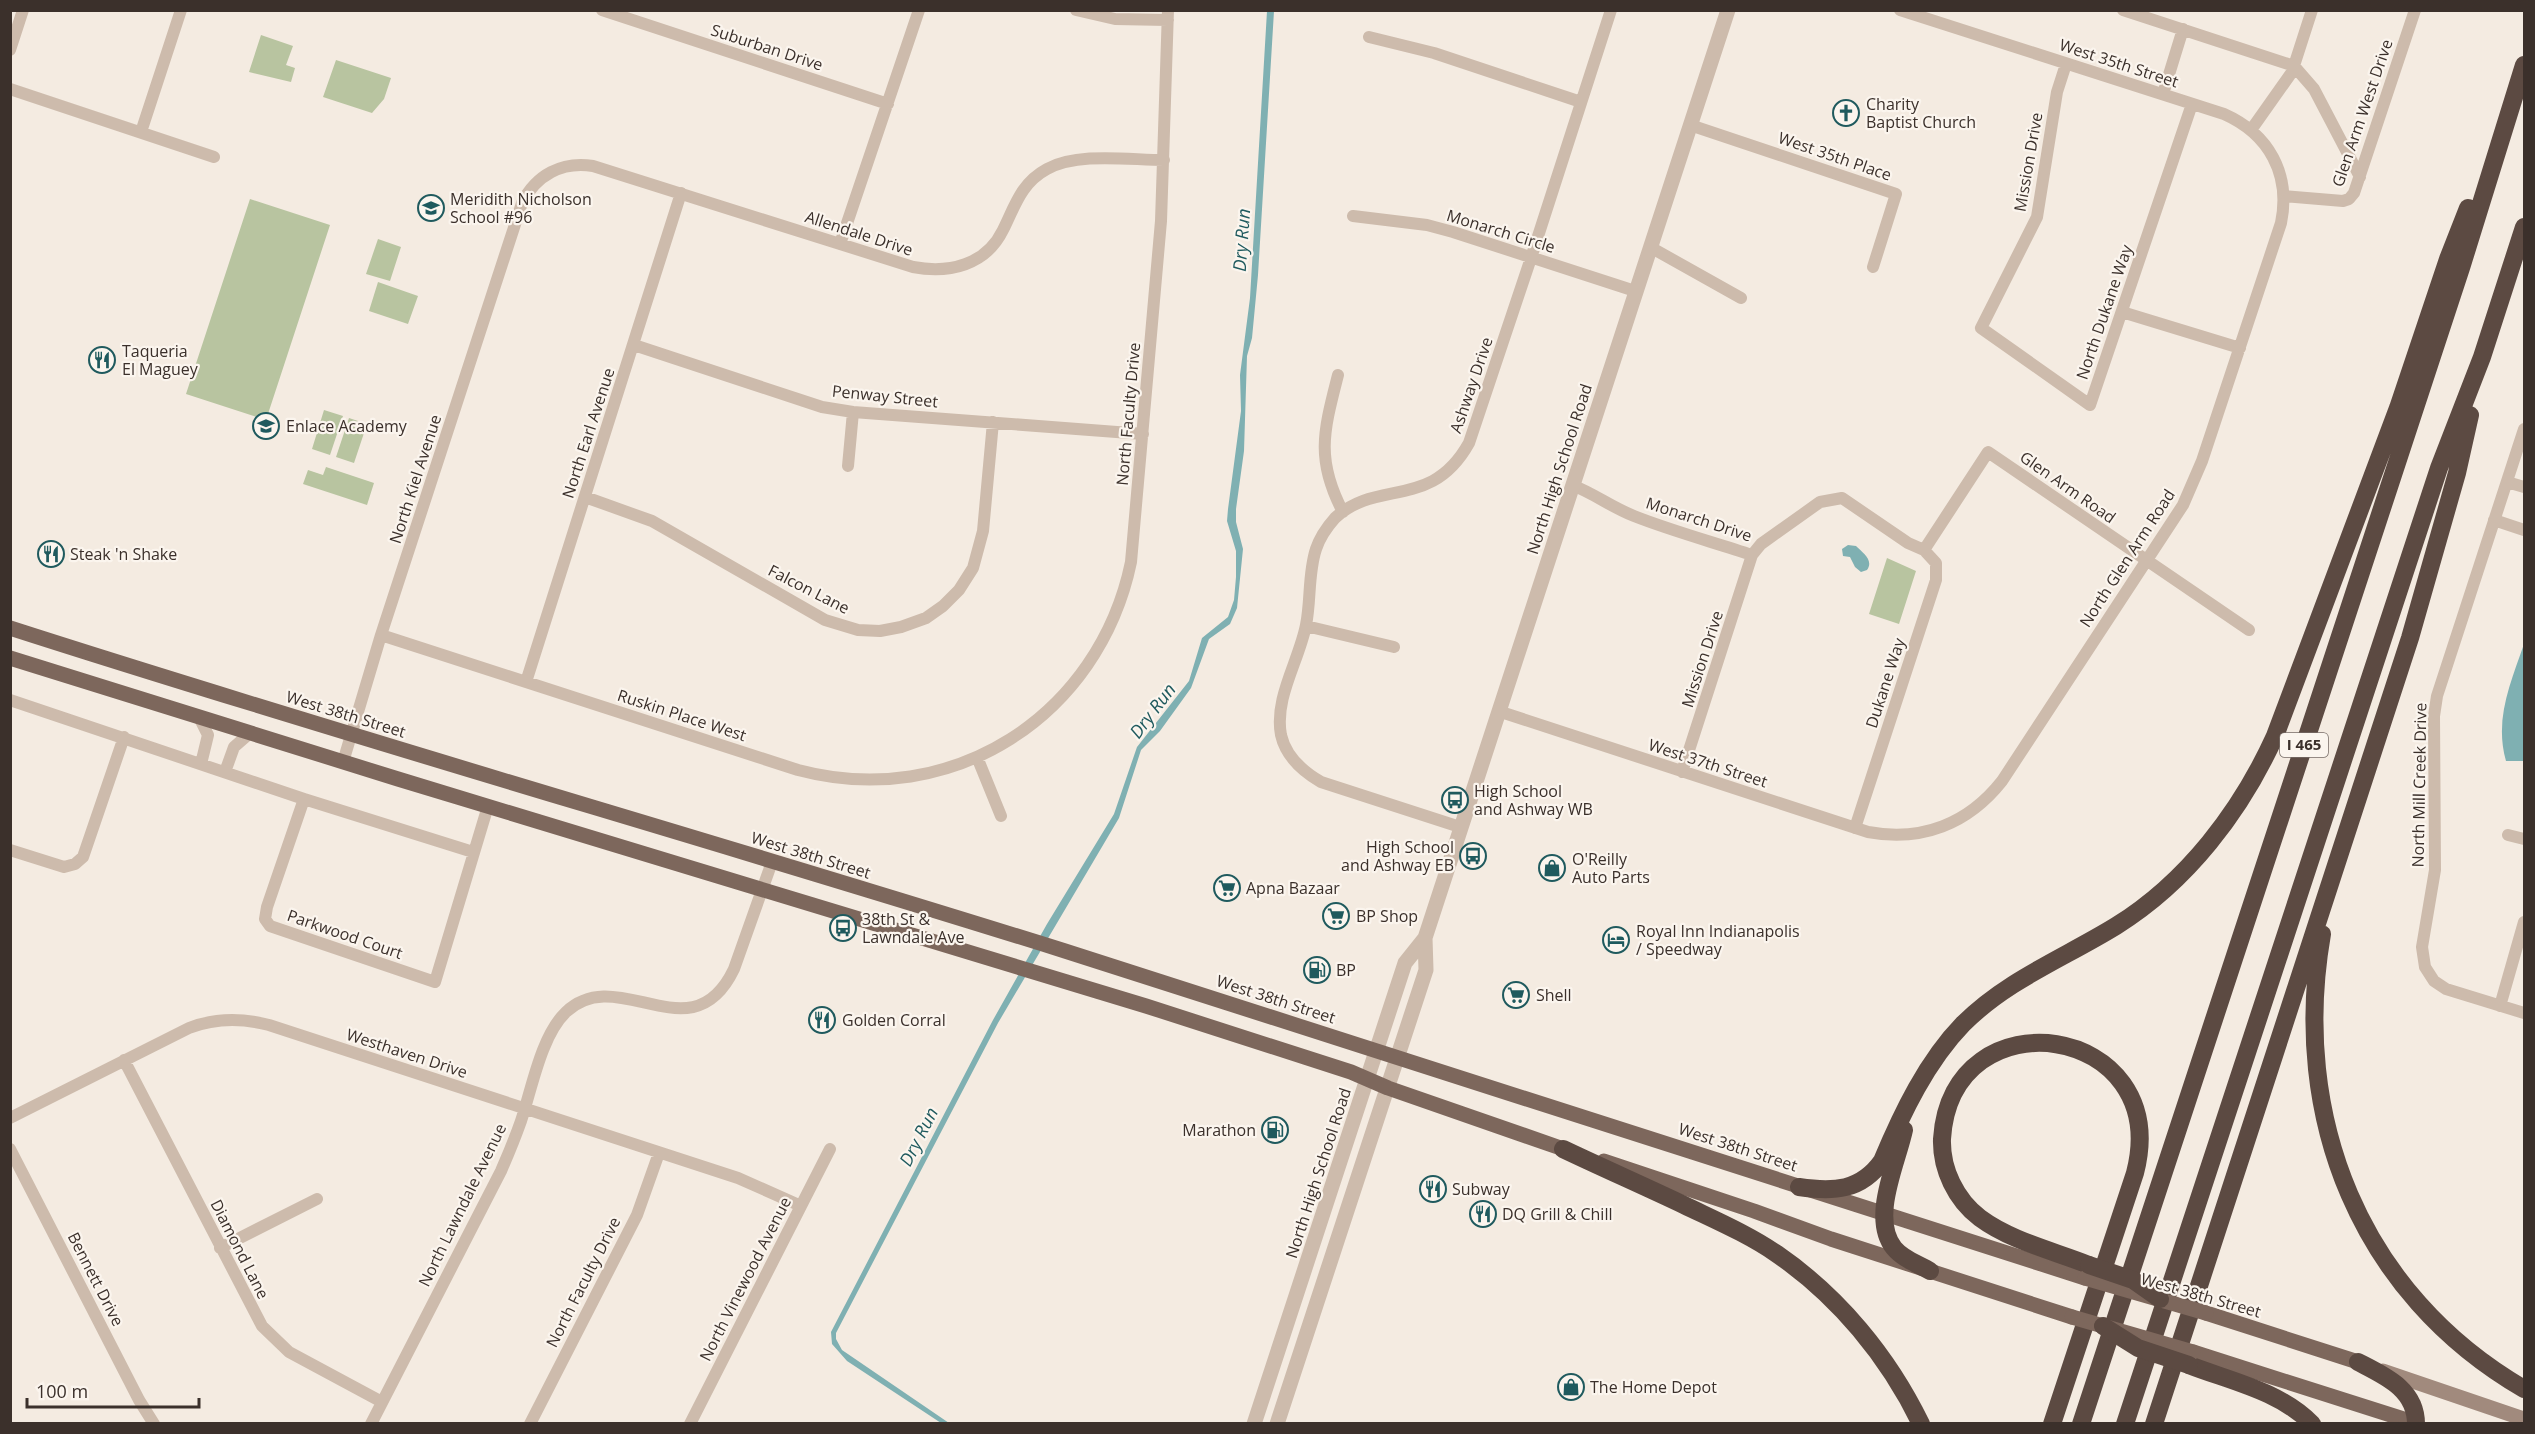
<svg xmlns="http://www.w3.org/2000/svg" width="2535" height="1434" viewBox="0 0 2535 1434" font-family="'Open Sans',sans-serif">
  <rect width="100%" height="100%" fill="#f4ebe1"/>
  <!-- green -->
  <path fill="#b8c4a0" d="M261 35 293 46 286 65 295 68 291 82 249 72Z
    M336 60 391 78 384 99 372 113 323 97Z
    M250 199 330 225 266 420 186 394Z
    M378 239 401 247 390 281 366 274Z
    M378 282 418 296 408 324 369 311Z
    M324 410 343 416 330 455 312 449Z
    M349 418 367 424 354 463 336 457Z
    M326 467 374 483 367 505 303 484 308 470 323 475Z
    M1887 558 1916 571 1899 624 1869 614Z"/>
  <!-- water -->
  <path fill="#7fb0b2" d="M1267 11H1274L1258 275 1252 338 1247 356 1244 451 1236 509V522L1243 549 1237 608 1230 624 1209 639 1191 688 1160 731 1141 750 1119 818 998 1023 836 1333V1339L842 1350 949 1423H941L847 1361 832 1344 831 1332 993 1020 1047 924 1114 814 1137 747 1189 681 1202 638 1228 617 1234 600 1236 577V551L1227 521 1228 509 1241 411 1240 375 1250 298Z
    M1848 545 1856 546C1863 553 1874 560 1867 570L1861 572 1855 567 1850 557 1843 556 1842 549Z
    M2524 644V761H2506C2494 719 2511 682 2524 644Z"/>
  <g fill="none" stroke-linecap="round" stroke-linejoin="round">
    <!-- minor -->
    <path stroke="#cdbbac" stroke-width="12" d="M602 10 888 104
      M1076 10 1115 19 1168 20
      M2123 10 2294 66 2314 89 2360 177
      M1369 37 1434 53 1581 102
      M10 50 23 10
      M2066 64 2057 92 2037 217 1981 328 2090 405 2192 104
      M10 89 214 157
      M2163 94 2183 29
      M1690 125 1896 194 1873 267
      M2251 130 2292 72 2312 10
      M141 132 181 10
      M2284 196 2343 201 2349 199 2354 193 2415 10
      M1353 216 1427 225 1453 232 1635 291
      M840 244 919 10
      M1650 247 1741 298
      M2122 312 2240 348
      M634 345 822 407 853 412 1143 434
      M1338 375C1324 430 1315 459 1343 512
      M2524 429 2437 696 2434 716 2435 870 2422 947 2425 967 2434 981 2446 989 2524 1013
      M848 466 853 412
      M2507 482 2524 487
      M1572 485C1595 494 1611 507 1634 516 1672 531 1713 542 1752 555L1761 544 1820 502 1842 498 1908 543 1924 550 1988 452 2249 630
      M585 497 652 521 825 620 858 630 880 631 901 627 926 618 943 606 959 590 973 568 983 531 993 422
      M2494 520 2524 530
      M1306 626 1394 647
      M381 635 798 770C952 811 1099 716 1131 562L1161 221 1168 10
      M526 682 681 193
      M10 700 304 799 473 852
      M1498 711 1868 832C1922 842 1968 824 2002 781L2183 505 2202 461 2281 223C2291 174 2269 134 2224 114L1900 10
      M199 717 208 735 201 764
      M977 757 1001 816
      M343 762 381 635 522 203C536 175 562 161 593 166L913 267C949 274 986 265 1003 230 1015 206 1021 183 1047 169 1078 152 1129 160 1164 160
      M225 772 234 747 250 733
      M1682 772 1752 555
      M304 799 267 907 265 919 270 926 435 982 488 806
      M1460 827 1321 782C1302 771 1286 757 1281 735 1274 698 1299 661 1306 625 1311 600 1308 573 1316 549 1320 537 1327 527 1335 518 1378 478 1431 511 1469 443L1531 258 1611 10
      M1855 828 1936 580V563L1924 550
      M2508 835 2524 839
      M10 850 64 867 75 864 83 857 124 737
      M2500 1006 2524 922
      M124 1060 262 1326 289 1352 382 1402
      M10 1118 189 1028C215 1018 242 1018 269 1025L738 1178 801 1206
      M10 1149 139 1400 154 1424
      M220 1248 317 1199
      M371 1424 501 1171C508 1155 515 1138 521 1121 532 1088 541 1036 566 1012 619 962 692 1057 734 969L772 862
      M530 1424 637 1215 659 1153
      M690 1424 830 1149"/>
    <!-- tertiary -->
    <path stroke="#cdbbac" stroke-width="15" d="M1254 1424 1405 963 1425 938 1728 10
      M1277 1424 1426 970 1425 938"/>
    <!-- secondary -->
    <path stroke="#a18a7d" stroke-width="15" d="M2383 1371 2524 1419"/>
    <!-- primary -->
    <path stroke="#7d675c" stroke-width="15" d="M10 628C361 741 715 841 1065 951 1406 1058 1745 1170 2085 1278
      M10 658 398 779 1146 1006 1351 1072 1388 1088 1572 1152
      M1604 1161 1754 1211 1831 1239 2072 1317
      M2206 1313 2358 1362
      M2193 1352 2416 1423"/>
    <!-- motorway -->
    <path stroke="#5c4a42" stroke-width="18" d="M2322 934C2290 1117 2360 1294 2524 1389
      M1904 1130C1897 1163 1870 1218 1894 1248 1903 1259 1918 1264 1930 1271
      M1563 1149C1603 1168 1644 1186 1684 1205 1715 1220 1748 1234 1777 1254 1838 1296 1888 1356 1921 1424
      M1799 1187C1833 1192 1861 1191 1882 1161 1902 1113 1927 1061 1963 1024 2007 980 2064 958 2116 926 2187 882 2241 811 2275 736L2398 408 2448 259 2468 208
      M2358 1362C2385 1376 2416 1389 2416 1424
      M2189 1365C2230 1381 2280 1391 2312 1424
      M2052 1424 2135 1173C2174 1023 1951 991 1942 1139 1941 1169 1956 1200 1980 1218 2011 1241 2054 1251 2089 1265
      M2081 1424 2461 268 2524 65
      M2125 1424 2439 468 2482 357 2524 227
      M2154 1424 2410 638 2457 473 2470 415"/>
    <!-- primary-bridge -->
    <path stroke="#7d675c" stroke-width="15" d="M2085 1278 2206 1313
      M2072 1317 2193 1352"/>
    <!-- motorway-bridge -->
    <path stroke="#5c4a42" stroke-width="18" d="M2089 1265 2133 1280 2160 1299
      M2103 1326 2138 1348 2189 1365"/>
  </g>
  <!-- icons -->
  <defs>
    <symbol id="church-ring" viewBox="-11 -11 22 22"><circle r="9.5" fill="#fbf5ee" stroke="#1f5a5e" stroke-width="1.5"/><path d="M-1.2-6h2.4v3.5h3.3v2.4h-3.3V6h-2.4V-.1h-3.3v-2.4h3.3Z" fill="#1f5a5e"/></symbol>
    <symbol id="school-ring" viewBox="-11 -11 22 22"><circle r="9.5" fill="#fbf5ee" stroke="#1f5a5e" stroke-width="1.5"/><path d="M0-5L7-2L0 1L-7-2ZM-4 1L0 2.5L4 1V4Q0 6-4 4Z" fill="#1f5a5e"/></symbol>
    <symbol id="restaurant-ring" viewBox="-11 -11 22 22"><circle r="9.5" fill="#fbf5ee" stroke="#1f5a5e" stroke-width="1.5"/><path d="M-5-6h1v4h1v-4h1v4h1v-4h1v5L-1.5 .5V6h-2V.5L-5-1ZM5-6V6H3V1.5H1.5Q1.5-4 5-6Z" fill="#1f5a5e"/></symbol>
    <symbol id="bus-ring" viewBox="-11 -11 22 22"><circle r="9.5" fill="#fbf5ee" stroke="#1f5a5e" stroke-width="1.5"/><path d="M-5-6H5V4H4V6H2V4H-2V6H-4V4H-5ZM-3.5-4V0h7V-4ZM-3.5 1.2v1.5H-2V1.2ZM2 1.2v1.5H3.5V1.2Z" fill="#1f5a5e"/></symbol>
    <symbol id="shop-ring" viewBox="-11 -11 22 22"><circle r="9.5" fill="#fbf5ee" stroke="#1f5a5e" stroke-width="1.5"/><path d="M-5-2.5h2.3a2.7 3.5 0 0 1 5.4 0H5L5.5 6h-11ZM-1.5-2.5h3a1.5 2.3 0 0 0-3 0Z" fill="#1f5a5e"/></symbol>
    <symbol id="supermarket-ring" viewBox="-11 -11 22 22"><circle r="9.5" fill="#fbf5ee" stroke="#1f5a5e" stroke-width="1.5"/><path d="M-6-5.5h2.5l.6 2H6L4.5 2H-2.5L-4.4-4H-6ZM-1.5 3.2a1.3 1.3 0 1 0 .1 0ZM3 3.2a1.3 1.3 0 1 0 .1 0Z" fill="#1f5a5e"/></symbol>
    <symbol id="hotel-ring" viewBox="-11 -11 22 22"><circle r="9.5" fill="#fbf5ee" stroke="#1f5a5e" stroke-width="1.5"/><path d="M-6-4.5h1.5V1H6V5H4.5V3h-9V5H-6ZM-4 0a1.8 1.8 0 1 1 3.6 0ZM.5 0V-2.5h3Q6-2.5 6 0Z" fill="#1f5a5e"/></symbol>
    <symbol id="fuel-ring" viewBox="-11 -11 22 22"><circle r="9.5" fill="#fbf5ee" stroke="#1f5a5e" stroke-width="1.5"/><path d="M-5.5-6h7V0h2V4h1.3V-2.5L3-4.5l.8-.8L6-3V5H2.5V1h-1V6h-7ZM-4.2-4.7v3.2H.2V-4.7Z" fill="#1f5a5e"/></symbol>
  </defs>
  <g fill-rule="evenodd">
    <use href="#church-ring" x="1831" y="98" width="30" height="30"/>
    <use href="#school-ring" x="416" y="193" width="30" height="30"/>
    <use href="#restaurant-ring" x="87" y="345" width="30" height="30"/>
    <use href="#school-ring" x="251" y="411" width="30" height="30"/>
    <use href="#restaurant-ring" x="36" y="539" width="30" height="30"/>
    <use href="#bus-ring" x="1440" y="785" width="30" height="30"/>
    <use href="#bus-ring" x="1458" y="841" width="30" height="30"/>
    <use href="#shop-ring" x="1537" y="853" width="30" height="30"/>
    <use href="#supermarket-ring" x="1212" y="873" width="30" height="30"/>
    <use href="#supermarket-ring" x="1321" y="901" width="30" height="30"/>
    <use href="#bus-ring" x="828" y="913" width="30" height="30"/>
    <use href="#hotel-ring" x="1601" y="925" width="30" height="30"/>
    <use href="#fuel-ring" x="1302" y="955" width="30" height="30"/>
    <use href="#supermarket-ring" x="1501" y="980" width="30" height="30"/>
    <use href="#restaurant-ring" x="807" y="1005" width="30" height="30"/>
    <use href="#fuel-ring" x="1260" y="1115" width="30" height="30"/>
    <use href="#restaurant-ring" x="1418" y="1174" width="30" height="30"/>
    <use href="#restaurant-ring" x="1468" y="1199" width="30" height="30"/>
    <use href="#shop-ring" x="1556" y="1372" width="30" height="30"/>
  </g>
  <g text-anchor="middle" stroke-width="4.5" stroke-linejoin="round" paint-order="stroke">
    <!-- shield labels -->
    <rect fill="#fbf5ee" stroke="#756b66" stroke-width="1.5" x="2280" y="733" width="48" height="24" rx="4.5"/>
    <g font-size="15" font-weight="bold" fill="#3b302b">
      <text x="2304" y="750">I 465</text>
    </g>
    <!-- street labels -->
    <g font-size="16" fill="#3b302b" stroke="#fbf5ee">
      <text transform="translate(767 47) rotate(18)" y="6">Suburban Drive</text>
      <text transform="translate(2119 63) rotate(18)" y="6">West 35th Street</text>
      <text transform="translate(2362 113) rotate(-71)" y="6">Glen Arm West Drive</text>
      <text transform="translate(1835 156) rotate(19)" y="6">West 35th Place</text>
      <text transform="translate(2028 162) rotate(-80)" y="6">Mission Drive</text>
      <text transform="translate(1501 231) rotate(17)" y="6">Monarch Circle</text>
      <text transform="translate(859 233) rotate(18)" y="6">Allendale Drive</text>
      <text transform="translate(2104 312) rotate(-71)" y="6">North Dukane Way</text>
      <text transform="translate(1471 385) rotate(-71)" y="6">Ashway Drive</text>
      <text transform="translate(885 396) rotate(6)" y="6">Penway Street</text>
      <text transform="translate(1128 414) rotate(-85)" y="6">North Faculty Drive</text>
      <text transform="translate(588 433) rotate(-72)" y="6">North Earl Avenue</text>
      <text transform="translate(1559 469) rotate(-72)" y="6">North High School Road</text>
      <text transform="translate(415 479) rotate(-72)" y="6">North Kiel Avenue</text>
      <text transform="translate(2068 487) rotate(35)" y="6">Glen Arm Road</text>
      <text transform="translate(1699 519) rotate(18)" y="6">Monarch Drive</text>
      <text transform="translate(2127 558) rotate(-57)" y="6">North Glen Arm Road</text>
      <text transform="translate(809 589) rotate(27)" y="6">Falcon Lane</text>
      <text transform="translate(1702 659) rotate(-72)" y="6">Mission Drive</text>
      <text transform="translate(1885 683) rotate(-72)" y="6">Dukane Way</text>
      <text transform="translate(346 714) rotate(17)" y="6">West 38th Street</text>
      <text transform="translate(682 715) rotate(18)" y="6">Ruskin Place West</text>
      <text transform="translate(1708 763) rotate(18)" y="6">West 37th Street</text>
      <text transform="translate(2419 785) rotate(-89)" y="6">North Mill Creek Drive</text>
      <text transform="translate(811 855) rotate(17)" y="6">West 38th Street</text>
      <text transform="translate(345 934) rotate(19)" y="6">Parkwood Court</text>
      <text transform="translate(1276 999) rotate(18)" y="6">West 38th Street</text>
      <text transform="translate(407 1053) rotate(18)" y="6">Westhaven Drive</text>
      <text transform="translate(1738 1147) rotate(18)" y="6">West 38th Street</text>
      <text transform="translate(1318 1173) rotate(-72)" y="6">North High School Road</text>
      <text transform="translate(462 1205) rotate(-64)" y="6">North Lawndale Avenue</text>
      <text transform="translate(240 1249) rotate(63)" y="6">Diamond Lane</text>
      <text transform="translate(96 1279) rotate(63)" y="6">Bennett Drive</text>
      <text transform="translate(745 1279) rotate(-63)" y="6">North Vinewood Avenue</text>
      <text transform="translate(583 1282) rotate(-63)" y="6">North Faculty Drive</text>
      <text transform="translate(2201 1295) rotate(16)" y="6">West 38th Street</text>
    </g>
    <!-- poi labels -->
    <g font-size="16" fill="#3b302b" stroke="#fbf5ee" text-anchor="start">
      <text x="1866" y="110">Charity<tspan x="1866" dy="18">Baptist Church</tspan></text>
      <text x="450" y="205">Meridith Nicholson<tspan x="450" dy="18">School #96</tspan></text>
      <text x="122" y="357">Taqueria<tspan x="122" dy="18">El Maguey</tspan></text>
      <text x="286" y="432">Enlace Academy</text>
      <text x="70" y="560">Steak 'n Shake</text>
      <text x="1474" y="797">High School<tspan x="1474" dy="18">and Ashway WB</tspan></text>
      <text x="1454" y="853" text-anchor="end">High School<tspan x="1454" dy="18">and Ashway EB</tspan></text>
      <text x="1572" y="865">O'Reilly<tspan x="1572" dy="18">Auto Parts</tspan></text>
      <text x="1246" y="894">Apna Bazaar</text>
      <text x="1356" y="922">BP Shop</text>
      <text x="862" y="925">38th St &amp;<tspan x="862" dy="18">Lawndale Ave</tspan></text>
      <text x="1636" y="937">Royal Inn Indianapolis<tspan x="1636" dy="18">/ Speedway</tspan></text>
      <text x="1336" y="976">BP</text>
      <text x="1536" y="1001">Shell</text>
      <text x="842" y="1026">Golden Corral</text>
      <text x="1256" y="1136" text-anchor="end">Marathon</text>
      <text x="1452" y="1195">Subway</text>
      <text x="1502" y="1220">DQ Grill &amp; Chill</text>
      <text x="1590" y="1393">The Home Depot</text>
    </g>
    <!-- water labels -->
    <g font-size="18" font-style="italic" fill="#1f5a5e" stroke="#fbf5ee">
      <text transform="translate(1242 240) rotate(-86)" y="6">Dry Run</text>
      <text transform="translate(1153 711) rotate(-53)" y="6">Dry Run</text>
      <text transform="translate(919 1137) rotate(-63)" y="6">Dry Run</text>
    </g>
  </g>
  <!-- border -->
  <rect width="2535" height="1434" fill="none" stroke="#3b302b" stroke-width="24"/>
  <!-- scale -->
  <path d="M27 1398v9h172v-9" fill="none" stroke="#3b302b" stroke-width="3"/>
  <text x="36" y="1398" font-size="18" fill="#3b302b" stroke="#fbf5ee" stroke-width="4.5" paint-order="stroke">100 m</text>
</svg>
